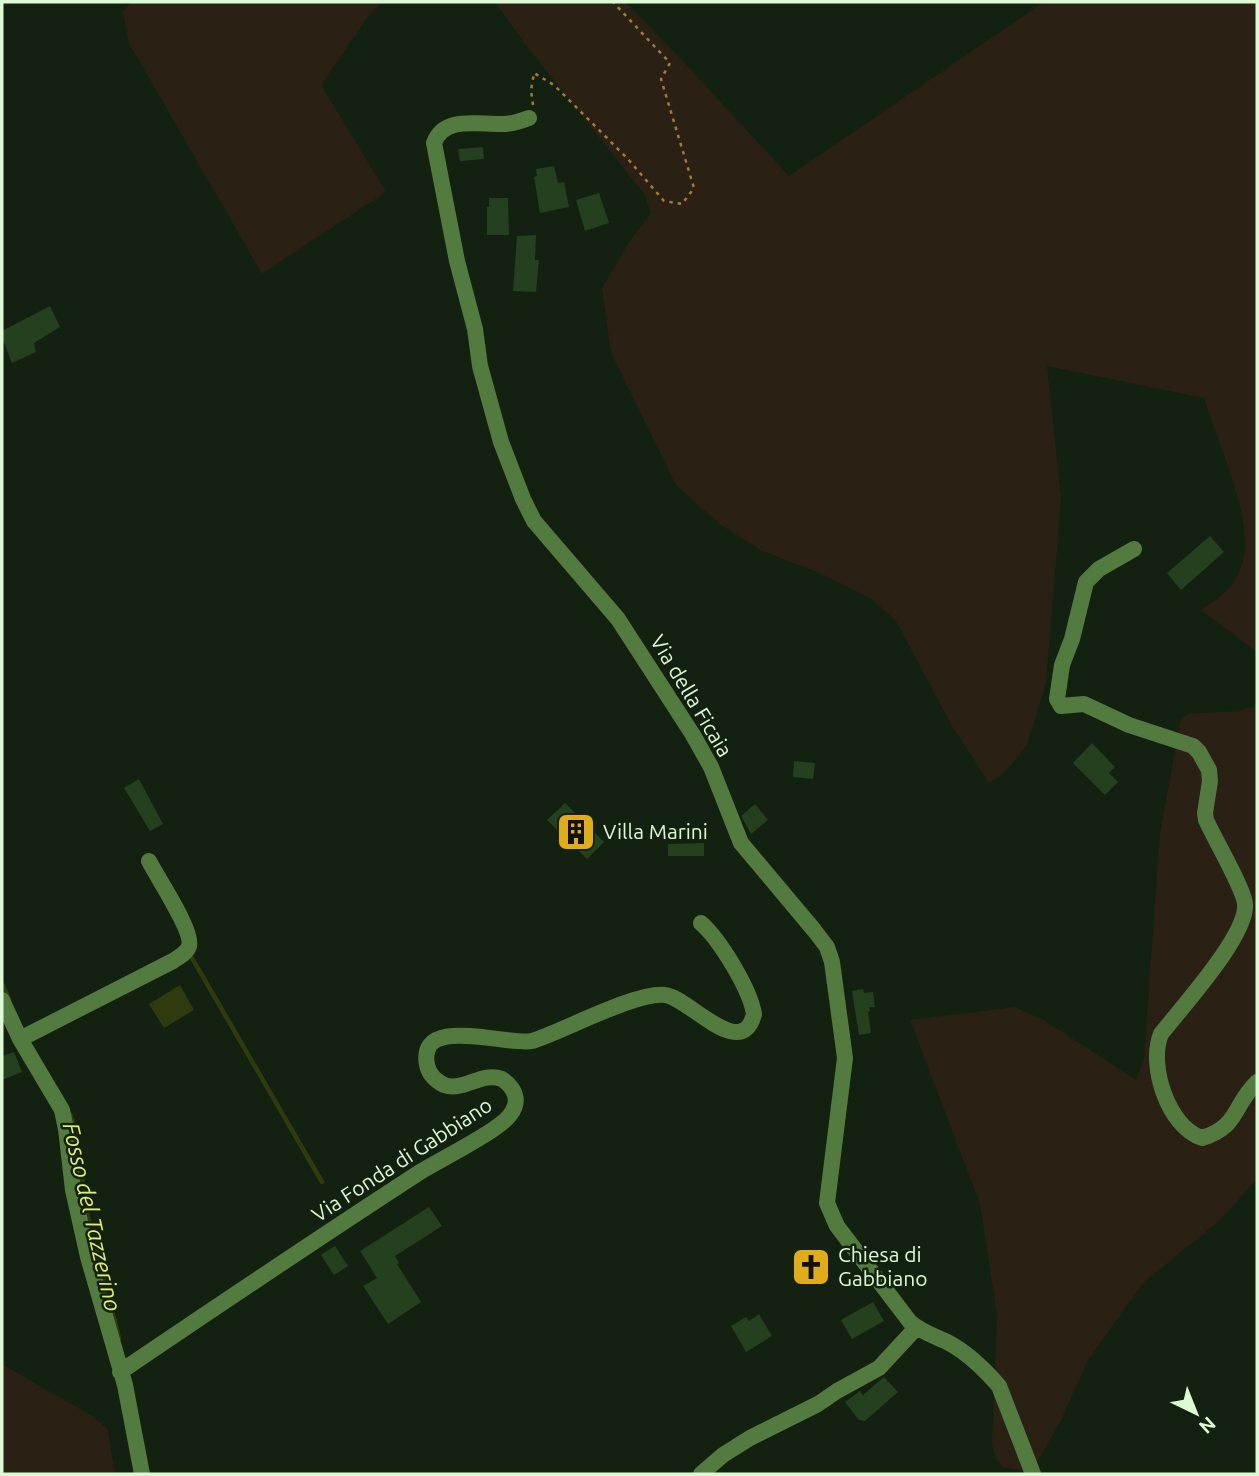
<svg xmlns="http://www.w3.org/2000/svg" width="1259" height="1476" viewBox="0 0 1259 1476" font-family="Ubuntu,sans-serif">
  <rect width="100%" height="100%" fill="#132110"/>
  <!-- green -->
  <path fill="#2a2114" d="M131 2H382L365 21 321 85 386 192 262 274 129 43 123 12Z
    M495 2H625L680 58 789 176 1044 2H1257V652L1201 610C1212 602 1226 594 1234 582 1241 570 1246 554 1245 540 1242 494 1218 442 1204 398L1047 366 1061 499 1046 683 1027 745 1007 770 989 783 952 726 896 621 872 599 822 574 760 550 721 525 676 485 611 353 602 288 629 242 651 213 644 194 522 40Z
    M1257 706V1179L1219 1221 1143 1283 1088 1360 1061 1420 1036 1464 1025 1471 1002 1467 995 1456 992 1444 997 1315 980 1204 910 1020 1015 1007 1044 1020 1136 1080 1144 1059 1160 833 1181 719 1187 714 1238 711Z
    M2 1364 92 1416 108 1430 115 1474H2Z"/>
  <!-- water -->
  <path fill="#2f3b0f" d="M180 985 194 1010 164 1028 149 1004Z"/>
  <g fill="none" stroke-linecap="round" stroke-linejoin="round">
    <!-- stream -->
    <path stroke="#2f3b0f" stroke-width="4.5" d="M192 958 322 1182
      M2 984 9 999
      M70 1114 75 1128 87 1213 119 1338"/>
  </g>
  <!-- building -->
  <path fill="#24401e" d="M483 147 484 159 460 161 458 149Z
    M554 166 558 183 564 182 569 207 540 213 534 177 537 176 536 169Z
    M599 193 609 223 585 231 576 200Z
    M489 198H508L509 235H487V207H489Z
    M536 235 535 260H539L536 292 513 291 517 236Z
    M50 306 60 327 34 343 36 352 12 363 2 337V331Z
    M1210 536 1224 552 1181 590 1167 573Z
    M1092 743 1115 767 1109 773 1118 782 1105 795 1073 763Z
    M794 761 815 763 813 779 793 777Z
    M139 779 163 824 150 831 124 788Z
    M565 803 604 842 587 859 547 820Z
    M755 804 768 820 751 834 741 816Z
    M704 843V856H668V844Z
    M863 989 864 993 873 992 875 1007H869L870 1011 868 1012 871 1033 859 1035 852 991Z
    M14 1052 22 1072 2 1080V1056Z
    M429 1207 442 1226 395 1256 399 1263 397 1264 421 1302 388 1324 363 1286 377 1278 360 1251Z
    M335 1246 348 1266 334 1275 321 1255Z
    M807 1255 821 1259 816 1279 801 1275Z
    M873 1302 884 1321 852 1339 841 1320Z
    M759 1314 772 1336 746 1352 731 1326 746 1317 749 1321Z
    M884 1377 898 1392 865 1421 859 1420 845 1402 860 1391 863 1395Z"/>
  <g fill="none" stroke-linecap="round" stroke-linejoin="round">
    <!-- path -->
    <path stroke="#a7793c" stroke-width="2.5" stroke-dasharray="3.5 5" stroke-linecap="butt" d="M533 105 531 90 534 73 554 85 627 158 664 201 682 204 694 188 661 79 670 63 613 2"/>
    <!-- minor -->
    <path stroke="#537b40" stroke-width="16" d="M529 118C521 121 512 124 503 124 479 125 444 115 434 143L457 261 475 329 480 366 501 442 523 499 534 521 618 619 693 735 711 767 741 843 814 930 827 947 832 962 845 1058 827 1203 837 1226 910 1322C921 1332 935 1336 949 1343 968 1353 985 1370 999 1386L1033 1474
      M1134 549 1099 569 1086 582 1072 639 1062 665 1057 699 1061 706 1084 704 1129 725 1193 746 1199 752 1209 770 1210 781 1205 813 1206 820C1214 838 1244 889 1245 904 1248 935 1181 1008 1161 1034 1148 1065 1168 1127 1202 1138 1239 1127 1233 1105 1257 1082
      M2 1000 20 1039 62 1110 66 1129 73 1190 88 1257 125 1385 142 1474
      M20 1039 173 961C179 957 187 953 189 946 194 932 157 877 149 861
      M120 1372C219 1305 317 1239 417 1174 439 1160 497 1132 510 1115 521 1101 515 1088 502 1079 482 1071 464 1092 444 1085 436 1081 429 1074 427 1065 417 1014 506 1046 532 1041 564 1031 635 992 665 995 688 997 742 1063 754 1014 750 989 720 940 701 923
      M701 1474 723 1455 750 1438 818 1404 837 1391 879 1368 916 1328"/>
  </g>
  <!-- icons -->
  <defs>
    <symbol id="building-square" viewBox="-11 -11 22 22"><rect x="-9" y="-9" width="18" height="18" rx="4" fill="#e1ac19" stroke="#132110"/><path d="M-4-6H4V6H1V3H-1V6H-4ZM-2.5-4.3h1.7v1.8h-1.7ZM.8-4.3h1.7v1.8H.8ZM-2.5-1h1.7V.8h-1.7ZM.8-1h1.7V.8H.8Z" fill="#111"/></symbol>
    <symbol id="church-square" viewBox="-11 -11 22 22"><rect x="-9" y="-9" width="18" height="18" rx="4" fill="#e1ac19" stroke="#132110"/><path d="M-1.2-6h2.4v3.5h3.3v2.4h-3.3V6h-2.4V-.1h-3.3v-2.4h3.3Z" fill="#111"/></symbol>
  </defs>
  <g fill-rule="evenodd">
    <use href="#building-square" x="554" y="810" width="44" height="44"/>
    <use href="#church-square" x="789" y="1245" width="44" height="44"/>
  </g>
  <g text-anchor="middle" stroke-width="5" stroke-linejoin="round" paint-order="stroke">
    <!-- street labels -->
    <g font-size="21" fill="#defad4" stroke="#132110">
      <text transform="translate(691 696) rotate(59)" y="7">Via della Ficaia</text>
      <text transform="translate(402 1160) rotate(-33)" y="7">Via Fonda di Gabbiano</text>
    </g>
    <!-- poi labels -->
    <g font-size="21" fill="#defad4" stroke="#132110" text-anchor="start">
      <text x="603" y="839">Villa Marini</text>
      <text x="838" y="1262">Chiesa di<tspan x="838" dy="24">Gabbiano</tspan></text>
    </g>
    <!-- water labels -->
    <g font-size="23" font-style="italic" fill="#e2ef6e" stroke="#132110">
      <text transform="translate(92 1217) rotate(77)" y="8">Fosso del Tazzerino</text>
    </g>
  </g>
  <!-- border -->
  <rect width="1259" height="1476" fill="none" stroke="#defad4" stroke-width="7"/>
  <!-- north arrow -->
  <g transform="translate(1196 1413) rotate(137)" stroke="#132110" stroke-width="5" paint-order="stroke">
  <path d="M0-5L12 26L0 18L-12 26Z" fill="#defad4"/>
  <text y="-10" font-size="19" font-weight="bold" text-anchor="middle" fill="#defad4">N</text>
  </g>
</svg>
